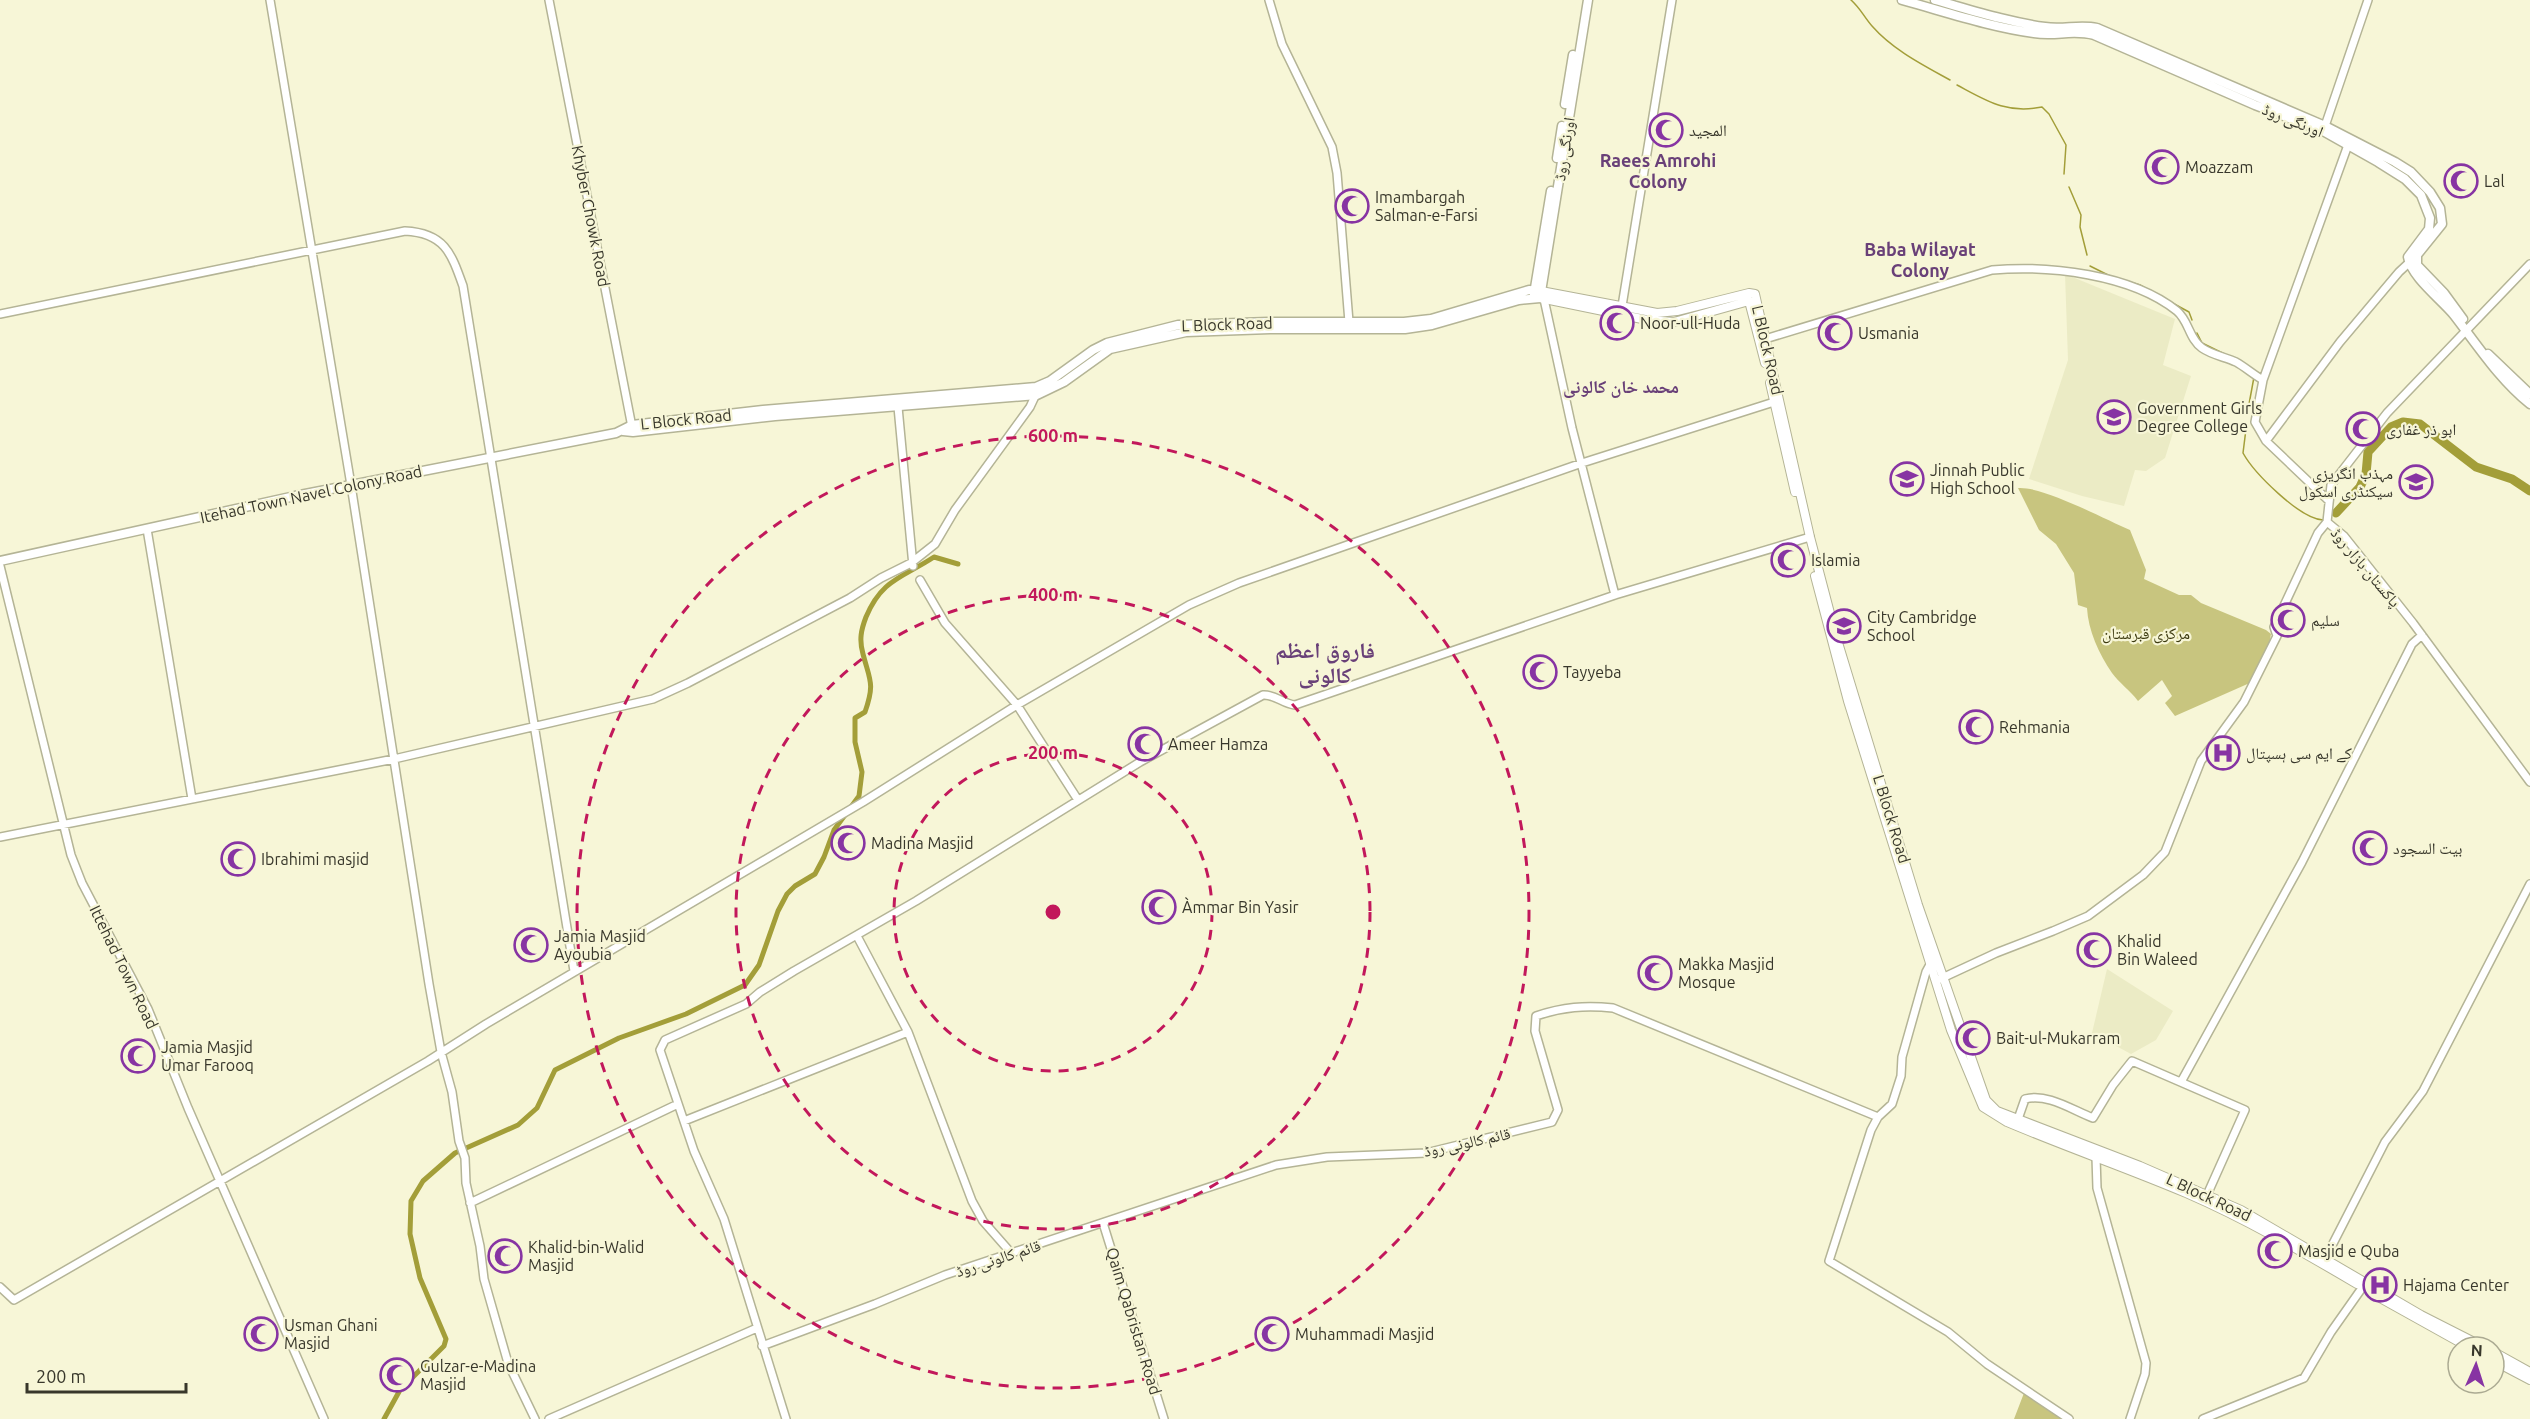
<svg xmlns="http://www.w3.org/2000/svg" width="2530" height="1419" viewBox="0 0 2530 1419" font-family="Ubuntu,'Noto Naskh Arabic',sans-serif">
  <rect width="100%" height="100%" fill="#f7f6d7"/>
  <!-- built -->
  <path fill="#ebebc5" d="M2065 274 2175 319 2163 365 2191 376 2165 458 2146 471 2135 470 2124 506 2082 496 2029 479 2068 360Z
    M2107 969 2173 1011 2156 1040 2131 1054 2092 1033Z"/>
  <!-- green -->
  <path fill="#c8c57f" d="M2018 488C2043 486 2104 519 2130 530L2146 570 2144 579 2179 595H2191L2201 603 2266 630 2271 634 2269 645 2252 682 2175 716 2165 703 2172 696 2162 680 2138 701C2130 690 2119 683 2112 673 2099 654 2088 630 2087 608L2078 605 2074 573 2056 544 2039 530Z
    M2024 1393 2065 1419H2014Z"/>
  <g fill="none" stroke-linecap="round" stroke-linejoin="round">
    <!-- stream -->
    <path stroke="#a39e39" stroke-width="1.5" d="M1851 0C1861 9 1864 17 1872 26 1893 50 1923 65 1950 80
      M1957 85C1987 101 2006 114 2042 107L2049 114 2066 145 2064 174
      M2069 187 2081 215 2080 227 2087 255
      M2090 266 2110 276 2140 285 2158 295
      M2165 299 2189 312 2192 320
      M2197 333 2202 343 2245 364
      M2247 415 2254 377
      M2246 429 2243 453C2254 473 2300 519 2323 520"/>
    <!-- canal -->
    <path stroke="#a39e39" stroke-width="5" d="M384 1419 400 1390 444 1346 446 1339 420 1278 410 1234 411 1201 423 1181 455 1153 518 1125 537 1108 555 1070 619 1038 686 1014 745 985 759 965 778 911 787 894 795 886 815 874 824 857 834 830 859 796 862 772 855 742V718L865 712C875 683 870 681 863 654 859 640 861 630 866 617 882 579 902 578 934 557L958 564"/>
    <!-- river -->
    <path stroke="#a39e39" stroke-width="9" d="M2336 513 2360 487 2366 474 2368 452 2391 427 2403 422 2420 424 2476 467 2512 479 2530 491"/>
    <defs>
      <path id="tertiary" d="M270 0 351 485 429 984 441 1052 452 1092 459 1141 465 1158 466 1183 480 1246 484 1279 508 1363 535 1419
        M549 0 632 427
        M1269 0 1282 44 1332 147 1337 173 1349 322
        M2325 126 2368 0
        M1544 299 1572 428 1615 595
        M1622 306 1672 0
        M0 314 405 231C444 233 451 252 463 286L574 971
        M1765 339 1992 270C2048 265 2131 274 2177 311 2189 321 2189 339 2202 348 2212 355 2225 357 2236 362 2245 367 2254 375 2263 380
        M898 407 913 566
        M2266 441 2340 342 2399 272 2413 259
        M2329 501 2266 441 2255 422 2263 380 2348 145
        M2327 522 2331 485 2387 413 2530 264
        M2327 522 2344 536 2413 623 2530 782
        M147 529 192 799
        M0 566 71 855 82 883 148 1009 188 1108 324 1419
        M920 580 945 623 1017 705 1078 800
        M0 837 394 759 653 699 688 683 850 598 881 578 911 563 935 544 955 510 1030 407 1037 392
        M857 936 908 1032 972 1201 983 1221 1012 1254
        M1940 979 1996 953 2053 931 2088 916 2143 875 2165 852 2201 761 2244 702 2277 636 2274 627 2318 533 2327 522
        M2181 1082 2302 862 2412 644 2422 635
        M1878 1117 1871 1130 1829 1261 1948 1332 1987 1364 2069 1419
        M2018 1119 2025 1099C2048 1093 2072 1110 2093 1118L2113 1085 2132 1061 2245 1110 2207 1195
        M684 1121 908 1032
        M2096 1157 2097 1188 2146 1363 2145 1374 2130 1419
        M470 1203 678 1104
        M1103 1223 1164 1419
        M2323 1263 2385 1142 2423 1091 2530 884
        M0 1287 14 1300 428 1061 486 1024 863 802 1017 705 1189 605 1239 583 1582 463 1774 402
        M762 1346 875 1304 945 1275 1276 1165 1327 1157 1426 1153 1552 1122 1558 1110 1535 1031 1536 1016C1563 1007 1585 1005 1613 1008L1878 1117 1892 1104 1901 1076 1902 1057 1926 972 1932 961
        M549 1419 757 1328
        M786 1419 724 1219 694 1151 660 1050 665 1040 746 1004 760 992 794 971 916 901 1140 762 1263 695C1275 694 1283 704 1295 705L1615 595 1810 537
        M2203 1419 2304 1378 2331 1332 2362 1288"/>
      <path id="secondary" d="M1541 291 1657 313 1677 311 1749 293 1755 294 1810 537 1836 636 1918 905 1986 1100 1997 1111 2140 1166 2241 1210 2421 1315 2484 1347
        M1540 298 1647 320 1674 322 1749 301 1765 363
        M1770 383 1795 492
        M1815 576 1848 701 1951 1030 1983 1107 2007 1122C2066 1147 2127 1168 2186 1193 2246 1219 2301 1251 2357 1284
        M2380 1298 2468 1347
        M2494 1352 2530 1372
        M2494 1361 2530 1380"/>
      <path id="primary" d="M1902 0C1946 12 1990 27 2034 33 2056 37 2071 29 2094 35L2255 105 2323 131 2378 162 2405 179 2421 195 2430 218 2429 229 2408 257C2411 277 2442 300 2454 315 2478 346 2499 379 2530 404
        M1935 0C1971 10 2008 22 2045 27 2063 30 2079 24 2097 28L2325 126 2395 162 2411 172 2430 192 2440 208 2442 224 2417 255V265L2444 293 2463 319
        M1565 104 1573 55
        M1557 158 1562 126
        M1534 294 1551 191
        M2488 354 2530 394
        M623 431 633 432 775 416 1037 395 1064 382 1110 349 1186 332 1270 329H1405L1432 325 1519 300 1540 298 1588 0
        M0 561 295 496 616 433 632 425 763 410 1036 387 1050 381 1093 350 1107 343 1178 325 1269 322H1404L1431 319 1529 290 1541 291"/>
    </defs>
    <!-- tertiary casing -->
    <use href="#tertiary" stroke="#b4b496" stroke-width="10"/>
    <!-- secondary casing -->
    <use href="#secondary" stroke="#b4b496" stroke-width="10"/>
    <!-- primary casing -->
    <use href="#primary" stroke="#b4b496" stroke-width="11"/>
    <!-- tertiary -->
    <use href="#tertiary" stroke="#fff" stroke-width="7"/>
    <!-- secondary -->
    <use href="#secondary" stroke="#fff" stroke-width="8"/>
    <!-- primary -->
    <use href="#primary" stroke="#fff" stroke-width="8"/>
  </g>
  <!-- distance rings -->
  <g fill="none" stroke="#c2185b" stroke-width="3" stroke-dasharray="10 8">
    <circle cx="1053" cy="912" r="159"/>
    <circle cx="1053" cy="912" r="317"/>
    <circle cx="1053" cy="912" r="476"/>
  </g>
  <!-- icons -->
  <defs>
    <symbol id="mosque-ring" viewBox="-11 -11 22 22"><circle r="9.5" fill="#f7f6d7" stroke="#8734a3" stroke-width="1.5"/><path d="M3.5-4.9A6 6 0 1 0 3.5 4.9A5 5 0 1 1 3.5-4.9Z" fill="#8734a3"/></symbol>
    <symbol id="university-ring" viewBox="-11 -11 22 22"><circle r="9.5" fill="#f7f6d7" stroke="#8734a3" stroke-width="1.5"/><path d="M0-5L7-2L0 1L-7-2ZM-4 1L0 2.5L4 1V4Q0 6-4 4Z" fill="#8734a3"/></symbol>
    <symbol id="school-ring" viewBox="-11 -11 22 22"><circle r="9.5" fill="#f7f6d7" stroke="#8734a3" stroke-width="1.5"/><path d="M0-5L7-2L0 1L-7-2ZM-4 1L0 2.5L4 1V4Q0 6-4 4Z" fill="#8734a3"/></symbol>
    <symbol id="hospital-ring" viewBox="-11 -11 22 22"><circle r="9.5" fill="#f7f6d7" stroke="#8734a3" stroke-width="1.5"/><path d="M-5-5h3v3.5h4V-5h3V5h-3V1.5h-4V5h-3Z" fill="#8734a3"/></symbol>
  </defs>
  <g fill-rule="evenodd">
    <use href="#mosque-ring" x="1647" y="111" width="38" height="38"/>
    <use href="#mosque-ring" x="2143" y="148" width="38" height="38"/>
    <use href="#mosque-ring" x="2442" y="162" width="38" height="38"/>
    <use href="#mosque-ring" x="1333" y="187" width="38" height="38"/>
    <use href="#mosque-ring" x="1598" y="304" width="38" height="38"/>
    <use href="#mosque-ring" x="1816" y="314" width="38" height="38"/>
    <use href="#university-ring" x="2095" y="398" width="38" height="38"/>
    <use href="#mosque-ring" x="2344" y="410" width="38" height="38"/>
    <use href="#school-ring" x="1888" y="460" width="38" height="38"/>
    <use href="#school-ring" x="2397" y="463" width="38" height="38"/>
    <use href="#mosque-ring" x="1769" y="541" width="38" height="38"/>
    <use href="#mosque-ring" x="2269" y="601" width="38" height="38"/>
    <use href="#school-ring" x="1825" y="607" width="38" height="38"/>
    <use href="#mosque-ring" x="1521" y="653" width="38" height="38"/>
    <use href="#mosque-ring" x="1957" y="708" width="38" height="38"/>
    <use href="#mosque-ring" x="1126" y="725" width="38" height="38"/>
    <use href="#hospital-ring" x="2204" y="734" width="38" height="38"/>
    <use href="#mosque-ring" x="829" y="824" width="38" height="38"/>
    <use href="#mosque-ring" x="2351" y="829" width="38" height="38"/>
    <use href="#mosque-ring" x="219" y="840" width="38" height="38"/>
    <use href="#mosque-ring" x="1140" y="888" width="38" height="38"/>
    <use href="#mosque-ring" x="512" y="926" width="38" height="38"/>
    <use href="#mosque-ring" x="2075" y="931" width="38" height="38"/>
    <use href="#mosque-ring" x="1636" y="954" width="38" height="38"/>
    <use href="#mosque-ring" x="1954" y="1019" width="38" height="38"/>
    <use href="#mosque-ring" x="119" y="1037" width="38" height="38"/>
    <use href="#mosque-ring" x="2256" y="1232" width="38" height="38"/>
    <use href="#mosque-ring" x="486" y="1237" width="38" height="38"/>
    <use href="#hospital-ring" x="2361" y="1266" width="38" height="38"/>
    <use href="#mosque-ring" x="242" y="1315" width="38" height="38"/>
    <use href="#mosque-ring" x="1253" y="1315" width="38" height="38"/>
    <use href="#mosque-ring" x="378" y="1356" width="38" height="38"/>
  </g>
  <g text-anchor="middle" stroke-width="4.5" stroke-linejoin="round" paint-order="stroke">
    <!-- street labels -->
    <g font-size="16" fill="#38372b" stroke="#f7f6d7">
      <text transform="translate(2293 120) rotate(22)" y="6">اورنگی روڈ</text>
      <text transform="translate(1564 149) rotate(-81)" y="6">اورنگی روڈ</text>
      <text transform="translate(591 216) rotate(79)" y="6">Khyber Chowk Road</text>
      <text transform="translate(1227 324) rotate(-2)" y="6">L Block Road</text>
      <text transform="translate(1768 350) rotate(77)" y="6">L Block Road</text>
      <text transform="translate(686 419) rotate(-6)" y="6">L Block Road</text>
      <text transform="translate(311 494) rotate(-12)" y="6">Itehad Town Navel Colony Road</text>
      <text transform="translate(2366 567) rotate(50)" y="6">پاکستان بازار روڈ</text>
      <text transform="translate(1892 819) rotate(73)" y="6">L Block Road</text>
      <text transform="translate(124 967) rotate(64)" y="6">Ittehad Town Road</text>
      <text transform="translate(1467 1142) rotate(-12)" y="6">قائم کالونی روڈ</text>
      <text transform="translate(2209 1197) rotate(25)" y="6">L Block Road</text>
      <text transform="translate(998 1258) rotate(-18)" y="6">قائم کالونی روڈ</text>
      <text transform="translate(1134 1321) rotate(73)" y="6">Qaim Qabristan Road</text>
    </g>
    <!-- poi labels -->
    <g font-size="16" fill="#38372b" stroke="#f7f6d7" text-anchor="start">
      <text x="1689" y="136">المجید</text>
      <text x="2185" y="173">Moazzam</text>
      <text x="2484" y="187">Lal</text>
      <text x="1375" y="203">Imambargah<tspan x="1375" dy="18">Salman-e-Farsi</tspan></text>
      <text x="1640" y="329">Noor-ull-Huda</text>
      <text x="1858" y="339">Usmania</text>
      <text x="2137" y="414">Government Girls<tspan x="2137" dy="18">Degree College</tspan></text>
      <text x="2386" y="435">ابو ذر غفاری</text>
      <text x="1930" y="476">Jinnah Public<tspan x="1930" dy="18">High School</tspan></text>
      <text x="2393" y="479" text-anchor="end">مہذب انگریزی<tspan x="2393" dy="18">سیکنڈری اسکول</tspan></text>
      <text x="1811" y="566">Islamia</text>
      <text x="1867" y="623">City Cambridge<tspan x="1867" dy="18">School</tspan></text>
      <text x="2311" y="626">سلیم</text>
      <text x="1563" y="678">Tayyeba</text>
      <text x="1999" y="733">Rehmania</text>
      <text x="1168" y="750">Ameer Hamza</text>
      <text x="2246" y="759">کے ایم سی ہسپتال</text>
      <text x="871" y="849">Madina Masjid</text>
      <text x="2393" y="854">بیت السجود</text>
      <text x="261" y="865">Ibrahimi masjid</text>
      <text x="1182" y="913">Àmmar Bin Yasir</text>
      <text x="554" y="942">Jamia Masjid<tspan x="554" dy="18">Ayoubia</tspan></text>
      <text x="2117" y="947">Khalid<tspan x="2117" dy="18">Bin Waleed</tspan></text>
      <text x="1678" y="970">Makka Masjid<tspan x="1678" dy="18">Mosque</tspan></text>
      <text x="1996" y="1044">Bait-ul-Mukarram</text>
      <text x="161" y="1053">Jamia Masjid<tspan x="161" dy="18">Umar Farooq</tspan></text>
      <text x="528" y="1253">Khalid-bin-Walid<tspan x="528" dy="18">Masjid</tspan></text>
      <text x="2298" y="1257">Masjid e Quba</text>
      <text x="2403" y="1291">Hajama Center</text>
      <text x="284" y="1331">Usman Ghani<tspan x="284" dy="18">Masjid</tspan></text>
      <text x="1295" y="1340">Muhammadi Masjid</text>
      <text x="420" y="1372">Gulzar-e-Madina<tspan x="420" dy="18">Masjid</tspan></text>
    </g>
    <!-- park labels -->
    <g font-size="16" fill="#3b390f" stroke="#f7f6d7">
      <text x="2146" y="639">مرکزی قبرستان</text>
    </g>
    <!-- neighbourhood labels -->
    <g font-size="18" font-weight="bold" fill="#694078" stroke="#f7f6d7">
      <text x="1658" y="167">Raees Amrohi<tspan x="1658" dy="21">Colony</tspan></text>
      <text x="1920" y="256">Baba Wilayat<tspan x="1920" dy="21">Colony</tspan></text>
      <text x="1621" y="393">محمد خان کالونی</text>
    </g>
    <!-- district labels -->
    <g font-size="22" font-weight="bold" fill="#694078" stroke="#f7f6d7">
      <text x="1325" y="658">فاروق اعظم<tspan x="1325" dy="25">کالونی</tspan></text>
    </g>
  </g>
  <circle cx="1053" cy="912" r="9" fill="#c2185b" stroke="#f7f6d7" stroke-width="3"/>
  <g font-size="18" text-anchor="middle" font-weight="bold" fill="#c2185b" stroke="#f7f6d7" stroke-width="4.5" stroke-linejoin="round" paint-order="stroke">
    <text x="1053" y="442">600 m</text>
    <text x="1053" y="601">400 m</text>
    <text x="1053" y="759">200 m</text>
  </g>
  <!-- north arrow -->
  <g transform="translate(2476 1365) rotate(3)"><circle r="28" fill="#f7f6d7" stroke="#abaa92" stroke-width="1.5"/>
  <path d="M0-4.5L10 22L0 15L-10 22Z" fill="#8734a3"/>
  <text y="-9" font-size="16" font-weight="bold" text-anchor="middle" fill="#38372b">N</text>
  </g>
  <!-- scale -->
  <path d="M27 1383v9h159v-9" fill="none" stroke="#38372b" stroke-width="3"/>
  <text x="36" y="1383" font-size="18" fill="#38372b" stroke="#f7f6d7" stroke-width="4.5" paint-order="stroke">200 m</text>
</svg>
